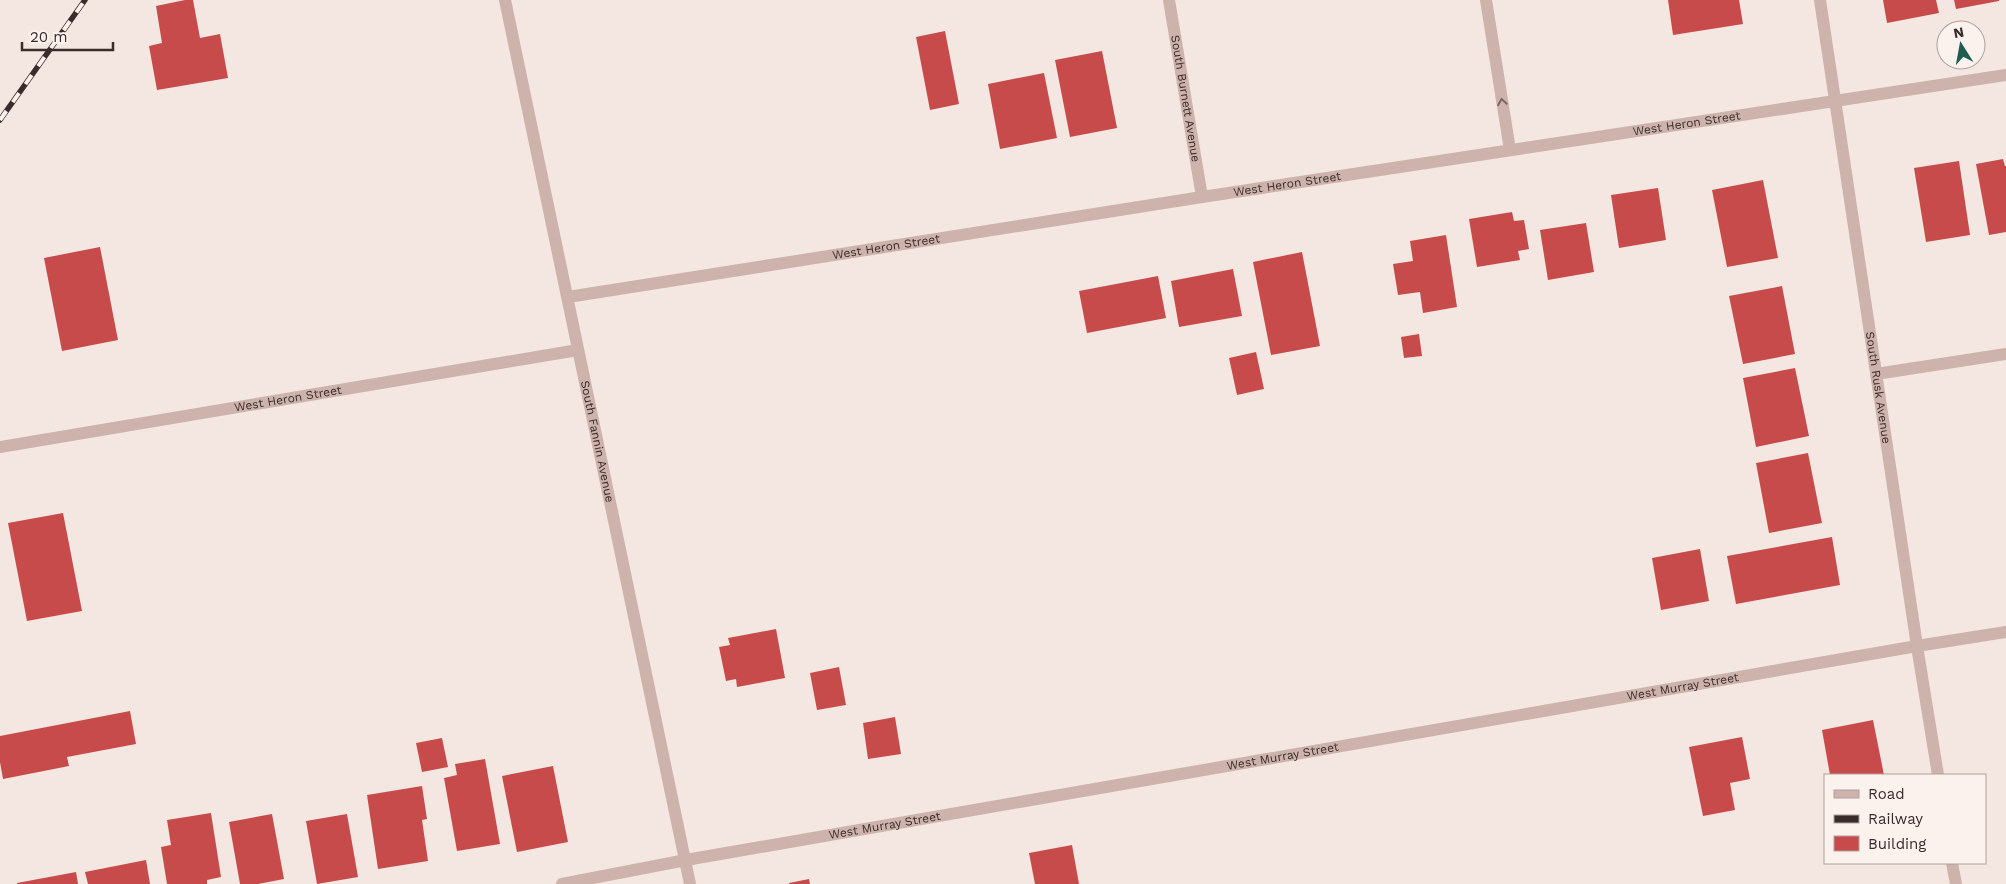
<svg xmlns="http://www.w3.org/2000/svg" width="2006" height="884" viewBox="0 0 2006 884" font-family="'Work Sans',sans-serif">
  <rect width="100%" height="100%" fill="#f4e6e0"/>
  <!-- building -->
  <path fill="#c84b4b" d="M185 0H193L200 38 220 34 228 78 157 90 149 46 162 43 156 6Z
    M1668 0H1739L1743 24 1673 35Z
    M1883 0H1936L1939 13 1887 23Z
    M1954 0H1999V1L1956 9Z
    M945 31 959 104 930 110 916 37Z
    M1102 51 1117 128 1070 137 1055 60Z
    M1044 73 1057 138 1000 149 988 84Z
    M2003 159 2005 166H2006V232L1989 235 1976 164Z
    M1959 161 1970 235 1926 242 1914 168Z
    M1763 180 1778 258 1727 267 1712 190Z
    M1658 188 1666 240 1619 248 1611 195Z
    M1512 212 1514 221 1524 220 1529 249 1518 251 1520 260 1477 267 1469 219Z
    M1586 223 1594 272 1548 280 1540 230Z
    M1446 235 1457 307 1423 313 1420 292 1398 295 1393 264 1413 261 1410 241Z
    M100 247 118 340 62 351 44 258Z
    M1302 252 1320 346 1271 355 1253 262Z
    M1233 269 1242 316 1179 327 1171 281Z
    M1158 276 1166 318 1087 333 1079 291Z
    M1782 286 1795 354 1743 364 1729 296Z
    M1419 334 1422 356 1404 358 1401 337Z
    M1256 352 1264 389 1237 395 1229 358Z
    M1795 368 1809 436 1756 447 1743 378Z
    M1808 453 1822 523 1769 533 1756 463Z
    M63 513 82 611 27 621 8 523Z
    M1832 537 1840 585 1736 604 1727 556Z
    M1700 549 1709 601 1661 610 1652 558Z
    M776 629 785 678 737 687 736 679 726 681 719 647 730 645 728 638Z
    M839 667 846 705 817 710 810 673Z
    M130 711 136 744 67 757 69 766 3 779 0 762V736Z
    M895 717 901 754 868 759 863 723Z
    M1873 720 1884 775H1830L1822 730Z
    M1742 737 1750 779 1730 783 1735 810 1703 816 1689 747Z
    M442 738 448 767 422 772 416 743Z
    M485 759 500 844 457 851 444 778 457 775 455 764Z
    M553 766 568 842 517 852 502 776Z
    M422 786 427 819 422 820 428 861 378 869 367 795Z
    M211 813 221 877 207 880V884H167L161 847 171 845 167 820Z
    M272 814 284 879 258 884H240L229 822Z
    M347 814 358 877 317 884 306 821Z
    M1072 845 1079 884H1035L1029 853Z
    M146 860 150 884H88L85 872Z
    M76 872 78 884H17V883Z
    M809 879 810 884H789V883Z"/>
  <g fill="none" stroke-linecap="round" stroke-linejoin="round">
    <!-- lane -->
    <path stroke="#cdb3ac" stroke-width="12" d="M1486 0 1510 150
      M1876 374 2006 354"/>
    <!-- street -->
    <g stroke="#cdb3ac" stroke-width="12">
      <path id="s1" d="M505 0 690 884"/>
      <path id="s2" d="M1169 0 1202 197"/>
      <path id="s3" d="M1820 0 1917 646 1938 775"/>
      <path id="s4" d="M568 297 1202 197 2006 75"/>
      <path id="s5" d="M0 447 578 350"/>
      <path d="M1952 863 1956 884"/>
      <path id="s6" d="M562 884 686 860 1917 646 2006 632"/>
    </g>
    <defs>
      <path id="rail" d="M0 120 85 0"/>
    </defs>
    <!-- rail casing -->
    <use href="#rail" stroke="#3a2c2b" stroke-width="5.5"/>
    <!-- rail -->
    <use href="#rail" stroke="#fbf1ed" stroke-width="4" stroke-dasharray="11" stroke-linecap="butt"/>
  </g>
  <!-- one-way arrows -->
  <defs><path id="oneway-chevron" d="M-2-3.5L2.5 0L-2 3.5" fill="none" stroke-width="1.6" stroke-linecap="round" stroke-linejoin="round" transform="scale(1.25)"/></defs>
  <use stroke="#7c6965" href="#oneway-chevron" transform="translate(1502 102) rotate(-99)"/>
  <g text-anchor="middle" stroke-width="5" stroke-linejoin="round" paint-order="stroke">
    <!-- street labels -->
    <g font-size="12" fill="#3a2c2b" stroke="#fbf1ed">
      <text dy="4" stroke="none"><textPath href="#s2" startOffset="100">South Burnett Avenue</textPath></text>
      <text dy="4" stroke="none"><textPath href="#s4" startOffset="1132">West Heron Street</textPath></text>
      <text dy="4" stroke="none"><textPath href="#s4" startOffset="728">West Heron Street</textPath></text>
      <text dy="4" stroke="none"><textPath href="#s4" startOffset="322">West Heron Street</textPath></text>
      <text dy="4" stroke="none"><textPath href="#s3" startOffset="392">South Rusk Avenue</textPath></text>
      <text dy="4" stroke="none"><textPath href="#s5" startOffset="292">West Heron Street</textPath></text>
      <text dy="4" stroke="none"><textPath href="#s1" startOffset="451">South Fannin Avenue</textPath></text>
      <text dy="4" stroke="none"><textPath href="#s6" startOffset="1138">West Murray Street</textPath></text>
      <text dy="4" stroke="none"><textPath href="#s6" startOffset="732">West Murray Street</textPath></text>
      <text dy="4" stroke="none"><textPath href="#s6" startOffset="328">West Murray Street</textPath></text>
    </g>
  </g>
  <!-- legend -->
  <rect x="1824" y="774" width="162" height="90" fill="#fbf1ed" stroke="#aea29f"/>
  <rect x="1834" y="790" width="25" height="8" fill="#cdb3ac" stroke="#aea29f"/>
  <text x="1868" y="799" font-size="15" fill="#3a2c2b">Road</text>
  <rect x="1834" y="815" width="25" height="8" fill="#3a2c2b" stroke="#aea29f"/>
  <text x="1868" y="824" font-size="15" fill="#3a2c2b">Railway</text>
  <rect x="1834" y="836" width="25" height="15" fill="#c84b4b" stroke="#aea29f"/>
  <text x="1868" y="849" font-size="15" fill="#3a2c2b">Building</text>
  <!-- north arrow -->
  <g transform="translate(1961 45) rotate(349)"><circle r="24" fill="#fbf1ed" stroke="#aea29f"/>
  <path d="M0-4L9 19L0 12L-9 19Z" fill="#1f5d53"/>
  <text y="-8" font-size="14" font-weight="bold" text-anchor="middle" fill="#3a2c2b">N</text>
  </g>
  <!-- scale -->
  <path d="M22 42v8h91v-8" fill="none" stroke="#3a2c2b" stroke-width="2.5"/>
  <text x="30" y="42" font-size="15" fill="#3a2c2b" stroke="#fbf1ed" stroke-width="4" paint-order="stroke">20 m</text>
</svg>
